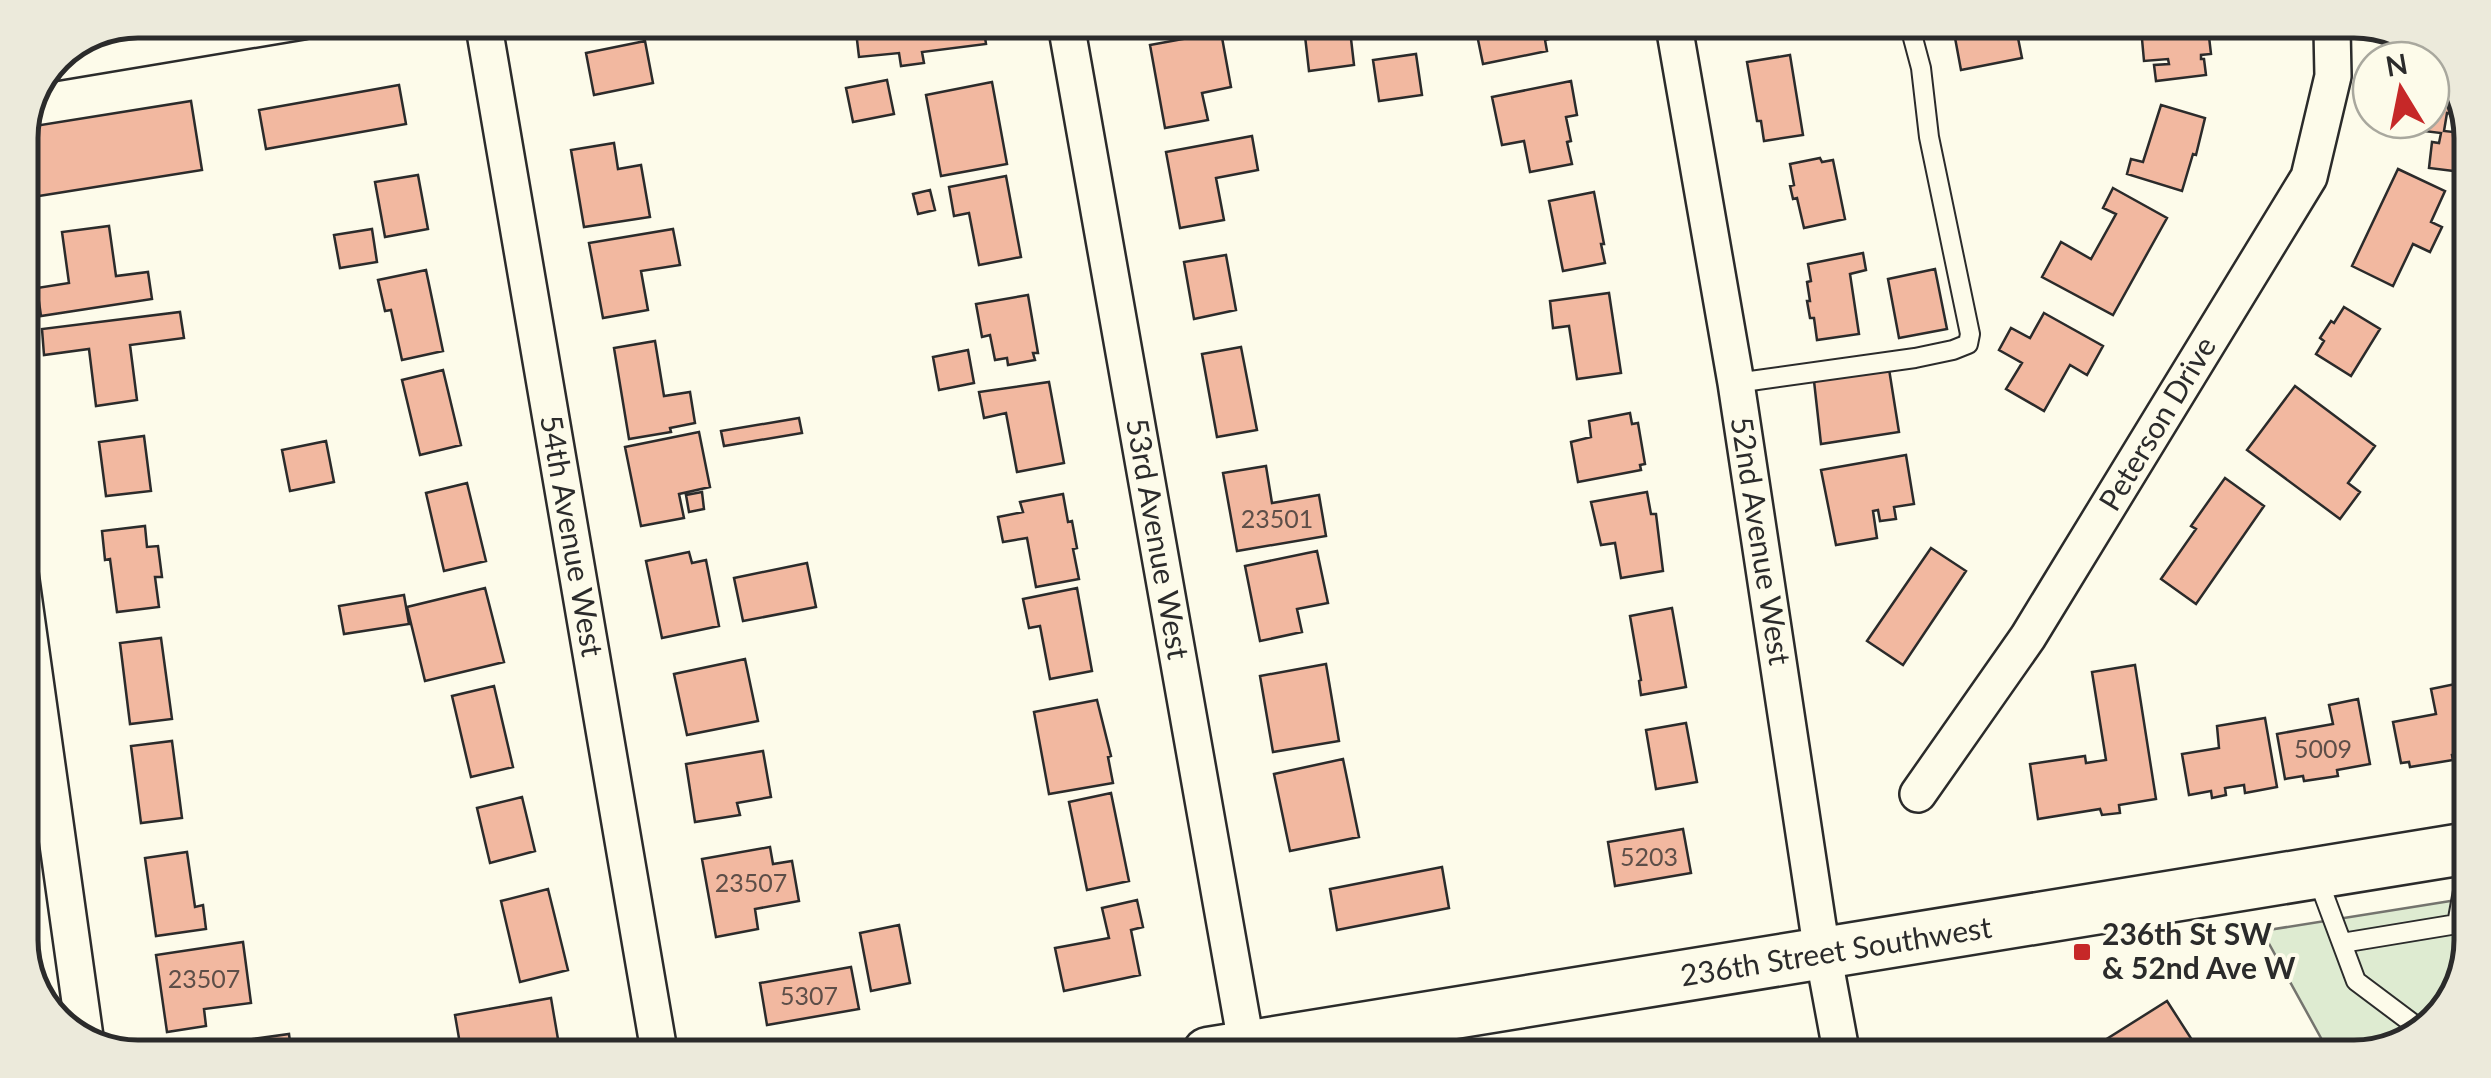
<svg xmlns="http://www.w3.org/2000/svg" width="2491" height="1078" viewBox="0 0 2491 1078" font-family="Lato,sans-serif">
  <rect width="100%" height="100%" fill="#fdfbea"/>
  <!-- green -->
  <path fill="#deebd1" stroke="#74746e" stroke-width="2.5" d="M2463 899 2462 986 2419 1038 2354 1058H2332L2262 931Z"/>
  <!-- building -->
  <path fill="#f2b8a0" stroke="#2b2b2b" stroke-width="2.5" d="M855 23H983L986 44 922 52 924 63 901 66 899 53 859 57Z
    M1475 25 1547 26 1549 39 1545 40 1547 51 1483 64Z
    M1953 27 2016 28 2022 58 1961 70Z
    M2141 28H2208L2211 54 2201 55V59H2204L2206 75 2156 81 2154 65 2169 64 2168 59 2144 61Z
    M1350 30 1354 65 1309 71 1305 36Z
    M1221 32 1231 87 1202 93 1208 120 1165 128 1150 45Z
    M2408 36 2447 67 2450 73 2446 101 2453 102 2452 114 2447 113 2444 131 2471 134 2470 173 2429 168 2432 142 2439 143 2441 133 2399 128V124H2393V120H2431V60H2405Z
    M645 41 653 83 594 95 586 53Z
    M1416 54 1422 95 1379 101 1373 60Z
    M1790 55 1803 135 1764 141 1761 121H1757L1747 62Z
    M887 80 894 114 853 122 846 88Z
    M1571 81 1577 115 1566 117 1571 141 1567 142 1572 164 1530 172 1524 141 1502 145 1492 97Z
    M992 82 1007 164 941 176 926 95Z
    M399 85 406 124 266 149 259 110Z
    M191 101 202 170 20 199 22 128Z
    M2161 105 2205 118 2196 155 2193 154 2182 191 2127 174 2131 159 2143 162Z
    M1252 136 1258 170 1216 178 1224 220 1180 228 1166 152Z
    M614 143 618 169 641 165 650 217 584 227 571 150Z
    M1820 158 1822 162 1833 160 1845 219 1804 228 1797 198 1793 199 1790 186 1794 185 1790 164Z
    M2398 169 2445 191 2431 222 2442 227 2430 252 2413 244 2393 286 2352 266Z
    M418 175 428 229 385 237 375 182Z
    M1006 176 1021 257 979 265 969 213 954 216 949 187Z
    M2113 188 2167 218 2113 315 2042 277 2061 242 2091 259 2116 214 2103 208Z
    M930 190 935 210 918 214 913 194Z
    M1594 192 1604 244H1601L1605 263 1563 271 1549 201Z
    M109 226 116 276 148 272 152 299 41 316 37 288 69 283 62 232Z
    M372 229 377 262 340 268 334 235Z
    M673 229 680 265 641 271 648 310 603 318 589 243Z
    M1863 253 1866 270 1850 274 1859 334 1817 340 1814 318H1810L1807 301H1810L1807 282 1811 281 1808 264Z
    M1226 255 1236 310 1194 319 1184 262Z
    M1935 269 1947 329 1899 338 1888 279Z
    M426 270 443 351 402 360 391 310 385 311 378 280Z
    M1609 293 1621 373 1577 379 1569 326 1553 328 1550 301Z
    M1028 295 1038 353H1033L1035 360 1008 365 1007 358 995 360 990 335 982 337 976 304Z
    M2344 307 2380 329 2351 376 2316 354 2324 341 2320 338 2331 321 2334 323Z
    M180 312 184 338 130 345 137 400 96 406 89 349 44 355 42 329Z
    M2044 313 2103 346 2087 375 2070 365 2044 411 2006 389 2022 363 1999 350 2011 328 2030 338Z
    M655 341 664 396 690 392 695 423 670 428 671 432 629 439 614 348Z
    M1241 347 1257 430 1217 437 1202 354Z
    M968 350 974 383 939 390 933 357Z
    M1889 369 1899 432 1821 444 1814 381Z
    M443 370 461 445 420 455 402 380Z
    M1049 382 1064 463 1017 472 1006 413 984 418 979 392Z
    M2295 386 2375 446 2348 483 2360 492 2340 519 2247 450Z
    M1630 413 1632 424 1638 423 1645 464 1640 465 1641 470 1578 482 1571 442 1591 437 1589 421Z
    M799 418 802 433 724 446 721 431Z
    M699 432 710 487 679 494 684 518 641 526 625 447Z
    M144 436 151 491 106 496 99 442Z
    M326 441 334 482 290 491 282 450Z
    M1906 455 1914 504 1894 507 1896 519 1880 521 1878 510 1873 511 1877 538 1836 545 1821 470Z
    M1266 466 1272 503 1319 495 1326 536 1237 551 1223 473Z
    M2225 478 2264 506 2196 604 2161 579 2196 529 2191 526Z
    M467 483 486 561 444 571 426 493Z
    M702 492 704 509 689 512 686 495Z
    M1647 492 1651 514H1656L1663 571 1621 578 1615 543 1601 545 1591 502Z
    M1063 494 1068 522 1072 521 1077 548 1073 549 1079 579 1036 587 1027 538 1003 542 998 517 1023 512 1020 502Z
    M145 526 147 547 158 546 162 577H155L159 607 117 612 110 559 105 560 102 531Z
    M1931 548 1966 571 1903 665 1867 641Z
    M1317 551 1328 603 1297 609 1302 632 1260 641 1245 566Z
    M689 552 692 563 706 560 719 626 662 638 646 561Z
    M807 563 816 607 743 621 734 578Z
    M485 588 504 662 425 681 407 607Z
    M1077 588 1092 671 1050 679 1040 626 1029 628 1023 599Z
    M404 595 409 624 344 634 339 606Z
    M1672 608 1686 687 1641 695 1639 681 1641 680 1630 616Z
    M161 638 172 719 130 724 120 643Z
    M745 659 758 721 687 735 674 674Z
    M1326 664 1339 741 1273 752 1260 676Z
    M2135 665 2156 799 2119 805 2120 813 2102 815 2100 809 2038 819 2030 764 2085 756 2086 763 2106 760 2092 672Z
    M2465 682 2464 753 2452 755 2453 760 2410 767 2409 762 2401 763 2393 722 2436 714 2431 689Z
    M494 686 513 767 471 777 452 696Z
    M2358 699 2370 764 2337 770 2338 776 2304 781 2303 776 2285 779 2277 734 2333 724 2329 705Z
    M1097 700 1111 756 1108 757 1113 783 1049 794 1034 712Z
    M2265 718 2277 787 2245 793 2244 785 2225 788 2226 795 2212 798 2211 791 2189 795 2182 754 2219 748 2217 726Z
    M1686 723 1697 782 1656 789 1646 730Z
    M172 741 182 818 141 823 131 746Z
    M763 751 771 797 737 803 740 815 695 822 686 764Z
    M1343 759 1359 837 1290 851 1274 774Z
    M1111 793 1129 881 1087 890 1069 802Z
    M522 797 535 851 490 863 477 808Z
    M1683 829 1691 873 1615 886 1608 842Z
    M770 847 773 864 792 861 799 901 755 909 758 929 716 937 702 859Z
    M187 852 195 907 203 905 206 929 156 936 145 858Z
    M1442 867 1449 908 1337 930 1330 889Z
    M548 889 568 970 520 982 501 901Z
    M1137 900 1143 927 1131 930 1140 975 1064 991 1055 948 1109 938 1102 908Z
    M899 925 910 983 871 991 860 933Z
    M243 942 251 1003 204 1009 206 1026 167 1032 156 955Z
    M851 967 859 1009 767 1025 760 983Z
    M551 998 560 1051 461 1050 455 1015Z
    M2167 1001 2203 1057H2078Z
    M289 1034 291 1050 247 1049 246 1040Z
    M1749 1045 1751 1056 1686 1055Z"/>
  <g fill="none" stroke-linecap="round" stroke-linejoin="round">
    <defs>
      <path id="lane" d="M1736 383 1915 358 1953 350 1968 344 1970 334 1929 137 1921 68 1910 27
        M2316 874 2356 981 2424 1032
        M2342 943 2457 924 2463 891"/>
      <path id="street" d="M483 21 659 1051
        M1066 24 1248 1054
        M1674 26 1736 383 1818 926 1842 1056
        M51 63 303 21
        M20 573 86 1044
        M1918 794 2028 637 2309 177 2333 76 2332 29"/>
      <path id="secondary" d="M1208 1053 2463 849"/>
    </defs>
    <!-- lane casing -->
    <use href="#lane" stroke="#2b2b2b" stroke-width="22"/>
    <!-- street casing -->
    <use href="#street" stroke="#2b2b2b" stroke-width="40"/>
    <!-- secondary casing -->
    <use href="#secondary" stroke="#2b2b2b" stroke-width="55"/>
    <!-- lane -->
    <use href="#lane" stroke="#fdfbea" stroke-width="18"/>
    <!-- street -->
    <use href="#street" stroke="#fdfbea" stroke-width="35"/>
    <!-- secondary -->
    <use href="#secondary" stroke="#fdfbea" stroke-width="50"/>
  </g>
  <!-- markers -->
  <rect fill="#c62828" stroke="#fdfbea" stroke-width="4" x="2072" y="942" width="20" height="20" rx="5"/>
  <g text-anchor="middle" stroke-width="8" stroke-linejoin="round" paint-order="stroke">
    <!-- number labels -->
    <g font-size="25" fill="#5d4e48">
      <text x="1277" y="528">23501</text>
      <text x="2323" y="758">5009</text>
      <text x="1649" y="866">5203</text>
      <text x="751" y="892">23507</text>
      <text x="204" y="988">23507</text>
      <text x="809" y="1005">5307</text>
    </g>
    <!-- street labels -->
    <g font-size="30" fill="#2b2b2b" stroke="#fdfbea">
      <text transform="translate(2158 424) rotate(-59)" y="10">Peterson Drive</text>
      <text transform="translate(571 536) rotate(80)" y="10">54th Avenue West</text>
      <text transform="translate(1157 539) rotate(80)" y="10">53rd Avenue West</text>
      <text transform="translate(1760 541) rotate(81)" y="10">52nd Avenue West</text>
      <text transform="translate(1836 952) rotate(-9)" y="10">236th Street Southwest</text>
    </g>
    <!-- poi labels -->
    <g font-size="30" font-weight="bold" fill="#2b2b2b" stroke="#fdfbea" text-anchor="start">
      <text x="2102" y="945">236th St SW<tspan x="2102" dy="34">&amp; 52nd Ave W</tspan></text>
    </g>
  </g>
  <!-- crop -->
  <path d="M0 0H2491V1078H0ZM138 38H2354A100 100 0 0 1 2454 138V940A100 100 0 0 1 2354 1040H138A100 100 0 0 1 38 940V138A100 100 0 0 1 138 38Z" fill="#eceadb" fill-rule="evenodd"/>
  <path fill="none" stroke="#2b2b2b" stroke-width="5" d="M138 38H2354A100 100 0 0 1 2454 138V940A100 100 0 0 1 2354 1040H138A100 100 0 0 1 38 940V138A100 100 0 0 1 138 38Z"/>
  <!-- north arrow -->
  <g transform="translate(2401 90) rotate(350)"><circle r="48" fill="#fdfbea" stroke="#a9a89e" stroke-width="2.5"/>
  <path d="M0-8L18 38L0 25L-18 38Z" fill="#c62828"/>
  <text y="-15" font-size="28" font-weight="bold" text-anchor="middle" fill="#2b2b2b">N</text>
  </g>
</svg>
